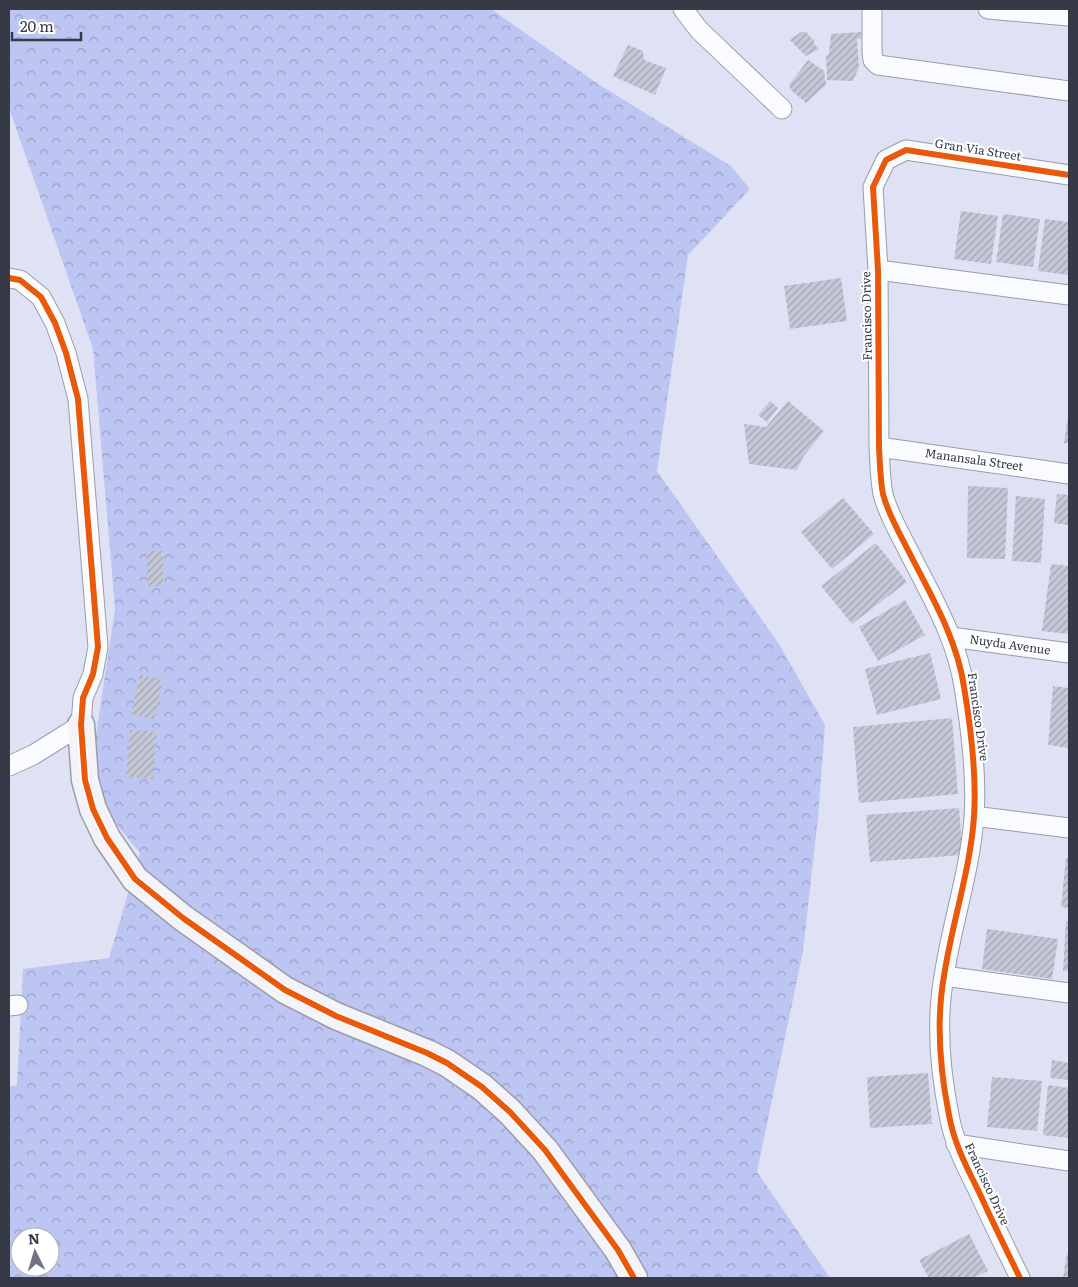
<svg xmlns="http://www.w3.org/2000/svg" width="1078" height="1287" viewBox="0 0 1078 1287" font-family="Literata,serif">
  <defs>
    <pattern id="forest-crowns" width="20" height="18" patternUnits="userSpaceOnUse" patternTransform="scale(1.25)"><rect width="20" height="18" fill="#bdc5f2"/><path d="M2 6a3 3 0 1 1 6 0M12 15a3 3 0 1 1 6 0" fill="none" stroke="#9aa1c6"/></pattern>
    <pattern id="building-hatch" width="6" height="6" patternUnits="userSpaceOnUse" patternTransform="scale(1.25)"><rect width="6" height="6" fill="#c5c8d7"/><path d="M-1 1l2-2M0 6l6-6M5 7l2-2" fill="none" stroke="#a1a3b0"/></pattern>
  </defs>
  <rect width="100%" height="100%" fill="#dfe2f5"/>
  <!-- forest -->
  <path fill="url(#forest-crowns)" fill-rule="evenodd" d="M9 9H491L598 84 731 166 750 189 688 255 657 471 779 644 825 725 818 818 803 951 757 1172 830 1278H9V1087L17 1085 23 969 109 958 140 853 104 809 92 762 115 609 93 349 9 108ZM20 1237H50V1267H20Z"/>
  <!-- building -->
  <path fill="url(#building-hatch)" d="M801 32H806L814 41 815 45 819 49 806 56 790 40Z
    M862 32 861 39H857L859 67 853 81 827 80 826 56 829 54 831 34Z
    M628 45 643 51 644 60 666 68 655 95 613 76Z
    M808 60 824 71 826 85 806 103 791 90 789 85Z
    M961 211 998 216 991 264 954 259Z
    M1003 214 1040 219 1033 267 996 262Z
    M1045 219 1069 222V275L1038 271Z
    M841 278 847 321 790 329 784 286Z
    M770 401 778 408 767 422 758 415Z
    M788 401 824 431 803 457 797 470 749 464 744 424 766 427Z
    M1068 417H1069V444L1064 443Z
    M968 486 1008 488 1005 559 967 558Z
    M1057 494 1069 495V525L1054 523Z
    M1016 496 1045 499 1041 563 1012 561Z
    M843 498 874 534 832 569 801 532Z
    M876 543 907 582 852 624 821 586Z
    M147 551H163V586H147Z
    M1051 564 1069 566V634L1042 631Z
    M905 600 925 635 878 661 859 627Z
    M930 653 941 699 877 715 865 669Z
    M140 675 163 680 154 719 131 714Z
    M1053 686 1069 688V748L1048 745Z
    M952 718 958 794 859 803 853 727Z
    M130 730 157 732 153 779 126 777Z
    M959 808 963 855 870 862 866 815Z
    M1066 858H1069V908L1061 907Z
    M1066 921H1069V971H1063Z
    M987 929 1058 939 1052 979 982 969Z
    M1052 1060 1069 1063V1080L1050 1078Z
    M928 1073 932 1124 870 1128 867 1077Z
    M992 1077 1042 1081 1037 1131 987 1127Z
    M1048 1085 1069 1088V1138L1043 1135Z
    M969 1234 988 1271 973 1278H929L919 1260Z
    M1067 1253 1069 1254V1278H1063Z"/>
  <g fill="none" stroke-linecap="round" stroke-linejoin="round">
    <defs>
      <path id="street" d="M683 9 699 30 782 109
        M872 9V52L873 60 878 65 1069 91
        M988 9 1069 16
        M878 270 1069 295
        M9 278 20 280 41 297 55 323 66 353 78 399 98 647 93 674 83 698 81 725 33 755 9 766
        M879 447 1069 474
        M951 637 1069 653
        M974 816 1069 828
        M944 976 1069 993
        M9 1006 18 1005
        M956 1144 1069 1161
        M1020 1278C1006 1249 992 1221 979 1192 966 1166 954 1143 949 1115 940 1070 936 1021 944 976 952 923 970 871 974 817 977 774 971 729 964 687 957 638 930 594 908 550 899 532 888 514 883 494 880 479 880 463 879 447L878 270 873 187 886 160 906 150 1069 175"/>
      <path id="secondary" d="M81 725 85 780 93 809 107 838 135 879 183 918 285 990 336 1016 427 1053 447 1063 482 1087 510 1112 545 1150 618 1250 634 1278"/>
    </defs>
    <!-- street casing -->
    <use href="#street" stroke="#9a9cab" stroke-width="21"/>
    <!-- secondary casing -->
    <use href="#secondary" stroke="#9a9cab" stroke-width="29"/>
    <!-- street -->
    <use href="#street" stroke="#fafbfe" stroke-width="19"/>
    <!-- secondary -->
    <use href="#secondary" stroke="#f3f3f8" stroke-width="26"/>
    <defs>
      <path id="cycleway" d="M9 278 20 280 41 297 55 323 66 353 78 399 98 647 93 674 83 698 81 725 85 780 93 809 107 838 135 879 183 918 285 990 336 1016 427 1053 447 1063 482 1087 510 1112 545 1150 618 1250 634 1278
        M1020 1278C1006 1249 992 1221 979 1192 966 1166 954 1143 949 1115 940 1070 936 1021 944 976 952 923 970 871 974 817 977 774 971 729 964 687 957 638 930 594 908 550 899 532 888 514 883 494 880 479 880 463 879 447L878 270 873 187 886 160 906 150 1069 175"/>
    </defs>
    <!-- cycleway casing -->
    <use href="#cycleway" stroke="#fff" stroke-width="9"/>
    <!-- cycleway -->
    <use href="#cycleway" stroke="#e8590c" stroke-width="6"/>
  </g>
  <g text-anchor="middle" stroke-width="4" stroke-linejoin="round" paint-order="stroke">
    <!-- street labels -->
    <g font-size="12" fill="#363946" stroke="#fff">
      <text transform="translate(978 150) rotate(9)" y="4">Gran Via Street</text>
      <text transform="translate(867 316) rotate(-91)" y="4">Francisco Drive</text>
      <text transform="translate(974 460) rotate(8)" y="4">Manansala Street</text>
      <text transform="translate(1010 645) rotate(8)" y="4">Nuyda Avenue</text>
      <text transform="translate(978 717) rotate(82)" y="4">Francisco Drive</text>
      <text transform="translate(987 1184) rotate(65)" y="4">Francisco Drive</text>
    </g>
  </g>
  <!-- border -->
  <rect width="1078" height="1287" fill="none" stroke="#363946" stroke-width="20"/>
  <!-- north arrow -->
  <g transform="translate(35 1252) rotate(355)"><circle r="24" fill="#ffffff" stroke="#afb0b5"/>
  <path d="M0-4L9 19L0 12L-9 19Z" fill="#717483"/>
  <text y="-8" font-size="14" font-weight="bold" text-anchor="middle" fill="#363946">N</text>
  </g>
  <!-- scale -->
  <path d="M12 32v8h69v-8" fill="none" stroke="#363946" stroke-width="2.5"/>
  <text x="20" y="32" font-size="15" fill="#363946" stroke="#ffffff" stroke-width="4" paint-order="stroke">20 m</text>
</svg>
